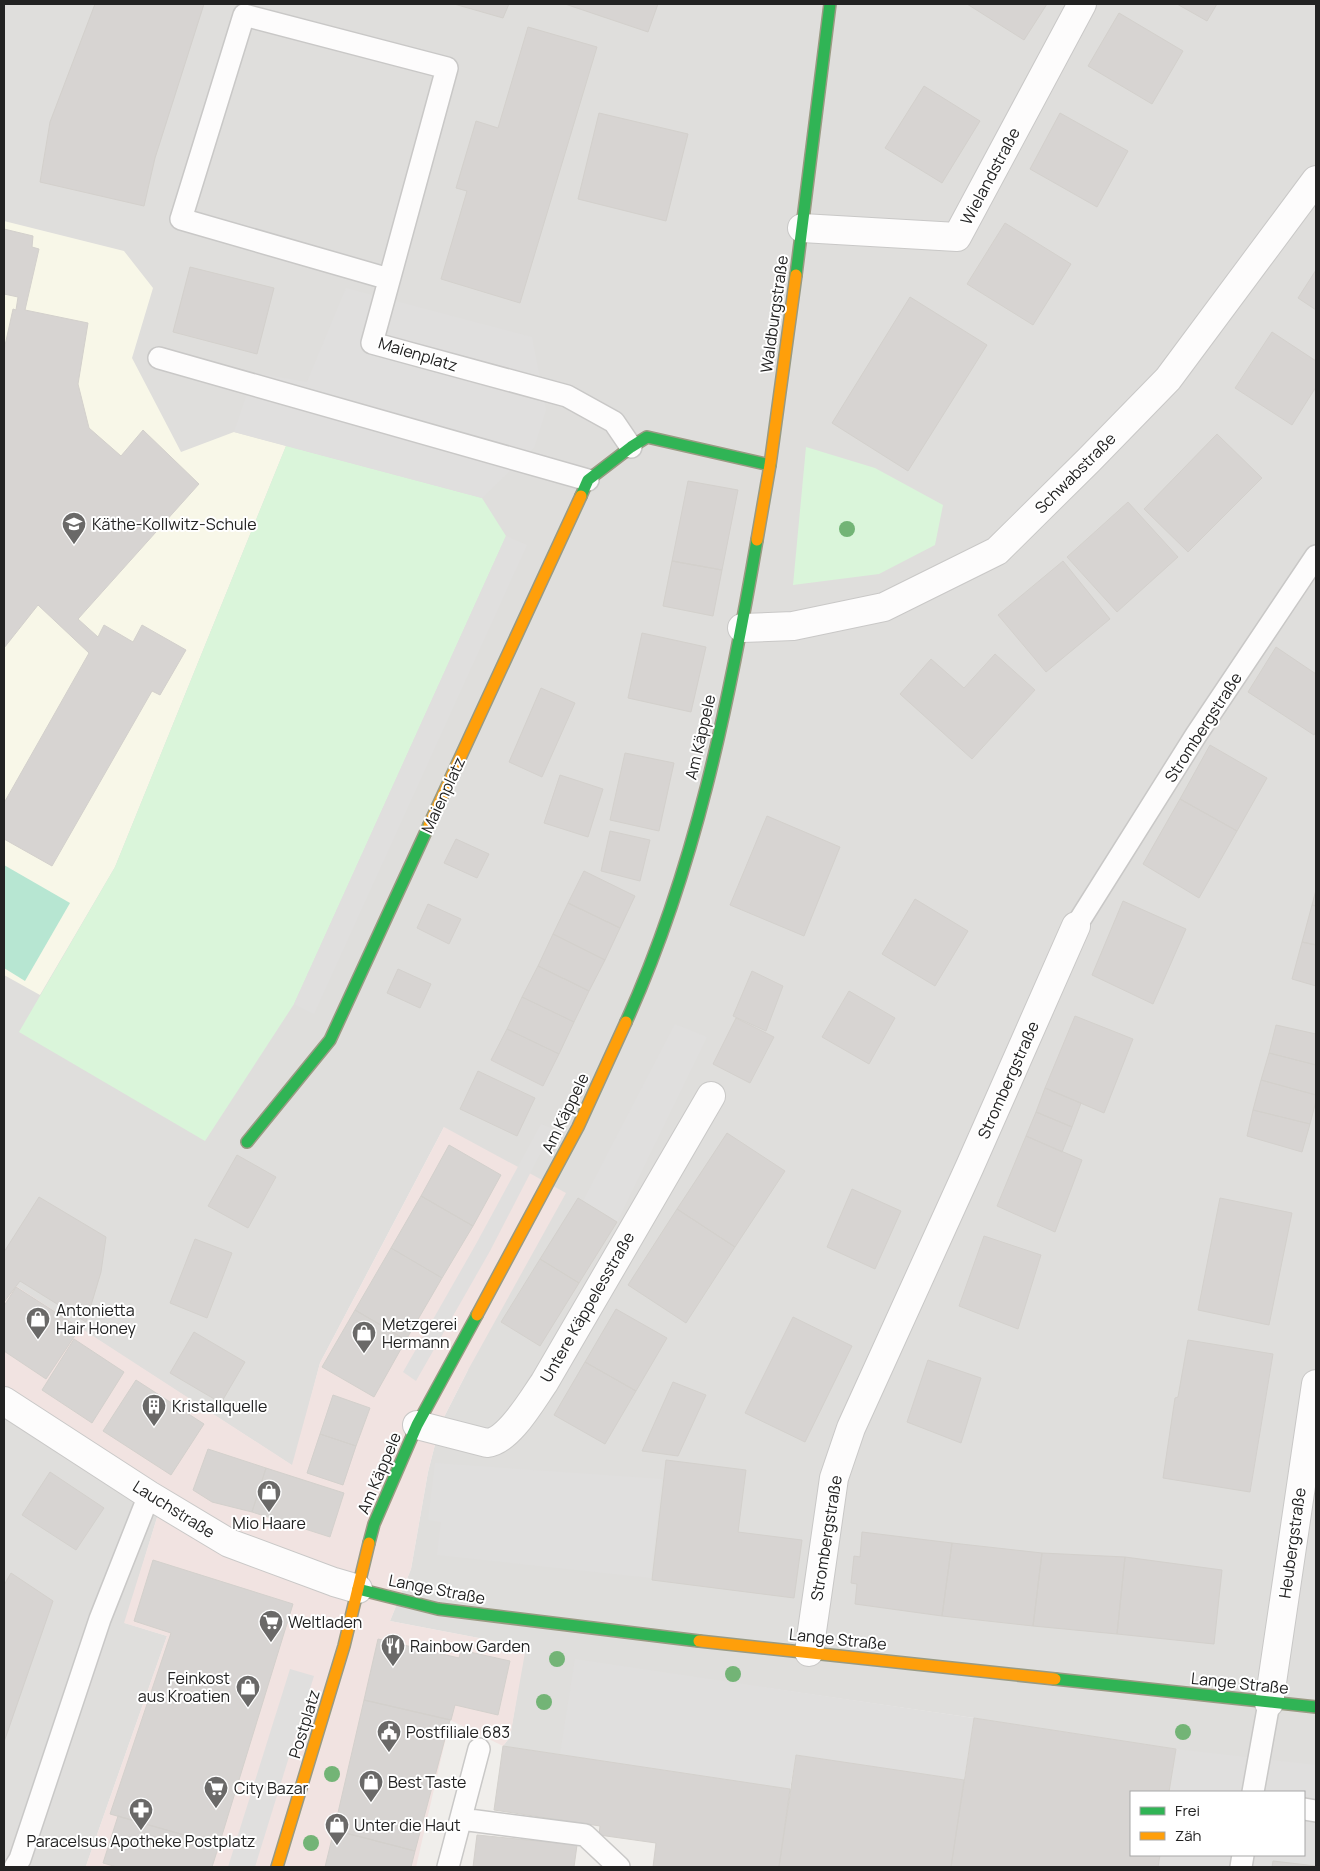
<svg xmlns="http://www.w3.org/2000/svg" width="1320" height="1871" viewBox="0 0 1320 1871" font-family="Manrope,sans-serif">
  <rect width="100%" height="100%" fill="#f0eeeb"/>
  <!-- residential -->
  <path fill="#dfdedc" d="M4 4H1316V1867H1158L1304 1855V1792L1176 1749 974 1718 760 1687 745 1782 503 1746 510 1737 525 1647 390 1621 411 1569 428 1472 440 1425 468 1370 444 1127 320 1363 293 1466 16 1287 4 1303Z
    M4 1394 162 1501 125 1623 167 1636 86 1866 89 1867H4Z"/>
  <!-- commercial -->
  <path fill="#f1e3e1" d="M444 1127 566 1193 468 1370 440 1425 428 1472 411 1569 390 1621 526 1647 510 1737 503 1746 450 1720 416 1867 86 1866 167 1636 124 1623 162 1502 4 1394V1303L16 1286 292 1465 320 1363Z"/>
  <!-- education -->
  <path fill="#f8f7e8" d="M4 221 124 251 153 288 132 358 181 452 234 432 286 446 115 867 40 995 4 975Z"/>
  <!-- park -->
  <path fill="#daf5da" d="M286 446 482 498 506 536 294 1004 205 1141 19 1032 115 867Z
    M806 447 875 468 943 505 935 545 879 574 793 585Z"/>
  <!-- pitch -->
  <path fill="#b7e6d2" d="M4 865 70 903 25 981 4 968Z"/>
  <!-- parking -->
  <path fill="#e0dfde" d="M346 288 532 337 546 410 534 448 482 498 234 432 254 373 307 382Z
    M506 536 527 545 314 1014 294 1004Z
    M675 1024 707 1037 617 1222 583 1201Z
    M541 1124 553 1129 490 1251 416 1381 403 1372 476 1244Z
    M435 1463 662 1479 651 1578 437 1555 441 1522 428 1520Z
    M575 1659 974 1718 964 1780 796 1755 790 1789 560 1754Z
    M290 1669 314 1676 255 1867H228Z
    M1176 1749 1316 1765V1866L1274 1861 1272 1867H1158L1160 1855H1304V1792H1169Z"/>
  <!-- building -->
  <path fill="#d7d4d2" stroke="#d3d0cc" d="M95 4H204L155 158 144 206 40 182 50 122Z
    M454 4H509L503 18Z
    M565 4H658L648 32Z
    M967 4H1047L1024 40Z
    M1177 4H1217L1207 21Z
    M1119 13 1183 51 1152 104 1088 66Z
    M528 27 597 47 520 303 441 279 467 191 456 188 476 121 498 128Z
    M924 86 980 121 942 183 885 148Z
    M599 113 688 134 666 221 578 199Z
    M1060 113 1128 151 1097 207 1030 169Z
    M1005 223 1071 264 1033 325 967 284Z
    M4 229 33 236 32 247 39 249 25 310 88 323 78 384 89 428 121 456 143 430 199 484 78 619 98 637 104 625 133 642 142 625 186 650 160 695 152 691 52 866 4 839V803L89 653 38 605 4 648V350L13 309 16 310 18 297 4 294Z
    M190 267 274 288 257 354 173 332Z
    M1316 270V310L1298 298Z
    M910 297 987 345 908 471 832 423Z
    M1272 332 1316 361V387L1292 425 1235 388Z
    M1217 434 1262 478 1188 552 1144 509Z
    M688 481 738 490 722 570 672 561Z
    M1128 502 1178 557 1117 612 1067 557Z
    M672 561 722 570 713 616 663 606Z
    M1063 561 1110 619 1046 672 998 615Z
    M642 633 706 647 691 712 628 698Z
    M1276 647 1316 674V731L1314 735 1248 692Z
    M995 654 1035 690 972 759 900 694 931 659 964 688Z
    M541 688 575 703 542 777 509 762Z
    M1210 745 1267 778 1237 831 1180 799Z
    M625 753 674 763 659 831 610 820Z
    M560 775 603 789 588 837 544 823Z
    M1180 799 1237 831 1199 898 1143 864Z
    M767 816 840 847 804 936 730 905Z
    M610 831 650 840 640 881 601 871Z
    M456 839 489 854 477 878 444 863Z
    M584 871 635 896 620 928 568 903Z
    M1316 890V906L1312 905Z
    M915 899 968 931 935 986 882 954Z
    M1123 901 1186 929 1153 1004 1092 975Z
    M568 903 620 928 605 960 553 934Z
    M428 904 461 919 449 944 417 928Z
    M1312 905 1316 906V945L1302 942Z
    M553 934 605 960 589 991 538 966Z
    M1302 942 1316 945V986L1292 979Z
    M538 966 589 991 574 1022 522 997Z
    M398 969 431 984 420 1008 387 993Z
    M752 971 783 986 766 1031 733 1016Z
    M849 991 895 1018 869 1064 822 1037Z
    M522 997 574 1022 559 1054 507 1029Z
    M1075 1016 1133 1039 1104 1113 1045 1088Z
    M736 1018 774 1037 750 1083 713 1064Z
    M1276 1025 1316 1034V1065L1269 1053Z
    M507 1029 559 1054 543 1086 491 1060Z
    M1269 1053 1316 1065V1095L1261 1080Z
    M478 1071 535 1098 517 1136 460 1109Z
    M1261 1080 1316 1095V1101L1310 1124 1253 1110Z
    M1045 1088 1081 1103 1072 1127 1036 1112Z
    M1253 1110 1310 1124 1302 1152 1247 1136Z
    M1036 1112 1072 1127 1062 1152 1026 1136Z
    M727 1133 785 1171 735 1247 677 1209Z
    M1026 1136 1082 1160 1055 1232 997 1206Z
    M449 1145 501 1175 473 1226 421 1196Z
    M237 1155 276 1177 248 1228 208 1206Z
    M852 1189 901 1211 875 1269 827 1247Z
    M421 1196 473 1226 442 1278 391 1248Z
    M39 1197 106 1237 101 1272 86 1322 20 1281 4 1302V1252Z
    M578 1198 617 1222 579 1283 540 1259Z
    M1220 1198 1292 1213 1269 1325 1198 1310Z
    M677 1209 735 1247 686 1323 628 1285Z
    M984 1236 1041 1255 1018 1329 959 1306Z
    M195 1239 232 1253 207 1318 170 1303Z
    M391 1248 442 1278 406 1340 355 1310Z
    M540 1259 579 1283 540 1346 501 1322Z
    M16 1287 80 1328 46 1379 4 1351V1306Z
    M616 1309 667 1338 636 1391 585 1362Z
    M355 1310 406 1340 374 1397 322 1367Z
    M793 1317 852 1346 805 1442 745 1413Z
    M194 1332 245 1362 221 1403 170 1373Z
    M74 1339 124 1372 92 1423 42 1390Z
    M1188 1340 1273 1354 1250 1492 1163 1478 1175 1398 1178 1397Z
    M928 1360 981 1378 961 1443 907 1422Z
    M585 1362 636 1391 605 1444 554 1415Z
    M136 1380 204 1424 171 1475 103 1431Z
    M673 1382 706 1395 678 1456 642 1451Z
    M333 1395 370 1408 356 1446 320 1434Z
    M320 1434 356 1446 343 1485 307 1473Z
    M208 1449 266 1468 252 1512 212 1502 193 1490Z
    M666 1460 746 1470 738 1532 802 1540 794 1598 652 1580Z
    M266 1468 344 1493 330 1537 252 1512Z
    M50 1472 104 1508 76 1550 22 1515Z
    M862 1532 952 1543 942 1616 855 1604 857 1584 851 1583 854 1556 860 1557Z
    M952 1543 1042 1553 1033 1626 942 1616Z
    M1042 1553 1125 1557 1117 1634 1033 1626Z
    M1125 1557 1222 1570 1214 1644 1117 1634Z
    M153 1560 293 1604 219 1845 110 1814 171 1633 134 1621Z
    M11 1573 53 1601 4 1742V1585Z
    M378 1639 459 1658 461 1650 510 1661 498 1715 455 1705 451 1720 364 1700Z
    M364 1700 450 1720 415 1851 334 1830Z
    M974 1718 1176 1749 1169 1792H1131V1855H1160L1158 1867H951Z
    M503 1746 790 1789 779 1867H653L656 1843 599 1835 600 1826 494 1810Z
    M796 1755 964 1780 951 1867H779Z
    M118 1816 219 1845 212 1867H117L103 1863Z
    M334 1830 415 1851 411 1867H325Z
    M477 1835 577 1845 574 1867H473Z
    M1273 1861 1316 1866V1867H1272Z"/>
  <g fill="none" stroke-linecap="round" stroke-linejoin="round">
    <defs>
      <path id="lane" d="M389 279 181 219 244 15 447 68 372 343 567 396 614 422 631 447
        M159 358 588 480
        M1076 926 1196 735 1316 556
        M1253 1792 1269 1703
        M1304 1809 1316 1811
        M461 1819 585 1835 619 1867
        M15 1867 20 1859 100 1619 149 1495
        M448 1867 479 1749
        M1241 1867 1243 1855"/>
      <path id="street" d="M802 228 957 237 1082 4
        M742 628 793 626 884 607 997 551 1089 460 1168 379 1316 180
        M4 1401 149 1495 229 1543 334 1582 358 1589
        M417 1425 487 1443C509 1441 532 1400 544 1383L711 1096
        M809 1652 834 1478 851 1428 970 1166 1076 926
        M1269 1703 1316 1384"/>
      <path id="fast" d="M796 275 830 4
        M581 496 588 480 631 447 647 437 770 465
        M626 1022C695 870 729 703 757 540
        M247 1142 330 1040 429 825
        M369 1543 374 1524 417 1425 477 1315
        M358 1589 438 1609 699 1641
        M1055 1679 1316 1707"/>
      <path id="slow" d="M757 540 770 465 796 275
        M429 825 581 496
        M477 1315 578 1127 626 1022
        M699 1641 1055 1679
        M277 1867 344 1646 369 1543"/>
    </defs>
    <!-- lane casing -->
    <use href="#lane" stroke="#c9c8c7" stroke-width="24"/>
    <!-- street casing -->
    <use href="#street" stroke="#c9c8c7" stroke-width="30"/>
    <!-- fast casing -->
    <use href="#fast" stroke="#999a82" stroke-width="14"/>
    <!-- slow casing -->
    <use href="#slow" stroke="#999a82" stroke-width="14"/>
    <!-- lane -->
    <use href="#lane" stroke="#fdfcfc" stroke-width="21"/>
    <!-- street -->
    <use href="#street" stroke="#fdfcfc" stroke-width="28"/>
    <!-- fast -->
    <use href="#fast" stroke="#30b455" stroke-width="11"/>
    <!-- slow -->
    <use href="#slow" stroke="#ff9f0a" stroke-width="11"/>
  </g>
  <!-- trees -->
  <g fill="#73b476">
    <circle cx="847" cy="529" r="8"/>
    <circle cx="557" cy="1659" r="8"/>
    <circle cx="733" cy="1674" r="8"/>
    <circle cx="544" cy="1702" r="8"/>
    <circle cx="1183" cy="1732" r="8"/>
    <circle cx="332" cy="1774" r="8"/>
    <circle cx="311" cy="1843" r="8"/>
  </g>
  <!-- icons -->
  <defs>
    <symbol id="school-pin" viewBox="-11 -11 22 30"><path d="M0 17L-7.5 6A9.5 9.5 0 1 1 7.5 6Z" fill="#6a6968" stroke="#fff"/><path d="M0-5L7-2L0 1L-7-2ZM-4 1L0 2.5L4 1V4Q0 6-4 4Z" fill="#fff"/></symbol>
    <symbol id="shop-pin" viewBox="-11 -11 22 30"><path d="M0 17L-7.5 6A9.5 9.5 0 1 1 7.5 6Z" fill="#6a6968" stroke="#fff"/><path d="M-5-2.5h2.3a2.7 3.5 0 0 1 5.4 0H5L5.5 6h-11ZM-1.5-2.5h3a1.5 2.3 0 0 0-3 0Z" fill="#fff"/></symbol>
    <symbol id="building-pin" viewBox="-11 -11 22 30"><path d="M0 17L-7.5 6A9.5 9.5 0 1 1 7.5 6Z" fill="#6a6968" stroke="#fff"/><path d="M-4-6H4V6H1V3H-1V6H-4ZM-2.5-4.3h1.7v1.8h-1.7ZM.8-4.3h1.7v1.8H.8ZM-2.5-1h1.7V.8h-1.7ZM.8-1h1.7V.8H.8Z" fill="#fff"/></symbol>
    <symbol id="supermarket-pin" viewBox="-11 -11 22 30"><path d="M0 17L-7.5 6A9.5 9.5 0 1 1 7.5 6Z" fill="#6a6968" stroke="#fff"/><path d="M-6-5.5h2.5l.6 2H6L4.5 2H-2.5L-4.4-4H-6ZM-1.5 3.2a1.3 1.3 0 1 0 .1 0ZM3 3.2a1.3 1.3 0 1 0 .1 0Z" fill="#fff"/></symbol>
    <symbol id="restaurant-pin" viewBox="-11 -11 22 30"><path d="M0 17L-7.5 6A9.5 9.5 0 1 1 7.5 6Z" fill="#6a6968" stroke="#fff"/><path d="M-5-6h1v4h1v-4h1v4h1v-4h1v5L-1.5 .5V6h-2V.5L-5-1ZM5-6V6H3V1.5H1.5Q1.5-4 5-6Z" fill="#fff"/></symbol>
    <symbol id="civic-pin" viewBox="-11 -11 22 30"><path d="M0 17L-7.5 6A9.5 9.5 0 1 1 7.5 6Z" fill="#6a6968" stroke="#fff"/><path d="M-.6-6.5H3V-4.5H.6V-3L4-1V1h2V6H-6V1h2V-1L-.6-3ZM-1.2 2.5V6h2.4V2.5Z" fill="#fff"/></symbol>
    <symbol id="pharmacy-pin" viewBox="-11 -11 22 30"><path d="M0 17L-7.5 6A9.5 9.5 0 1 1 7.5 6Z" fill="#6a6968" stroke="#fff"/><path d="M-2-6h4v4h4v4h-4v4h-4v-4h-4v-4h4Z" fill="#fff"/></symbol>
  </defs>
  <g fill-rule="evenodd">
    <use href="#school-pin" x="60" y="510" width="28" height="38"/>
    <use href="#shop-pin" x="24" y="1305" width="28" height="38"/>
    <use href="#shop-pin" x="350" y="1319" width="28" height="38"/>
    <use href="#building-pin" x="140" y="1392" width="28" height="38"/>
    <use href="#shop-pin" x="255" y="1478" width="28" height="38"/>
    <use href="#supermarket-pin" x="257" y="1608" width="28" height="38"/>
    <use href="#restaurant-pin" x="379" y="1632" width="28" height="38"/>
    <use href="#shop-pin" x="234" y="1673" width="28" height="38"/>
    <use href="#civic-pin" x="375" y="1718" width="28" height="38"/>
    <use href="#shop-pin" x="357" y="1768" width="28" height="38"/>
    <use href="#supermarket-pin" x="202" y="1774" width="28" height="38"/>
    <use href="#pharmacy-pin" x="127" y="1796" width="28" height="38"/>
    <use href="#shop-pin" x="323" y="1811" width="28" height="38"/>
  </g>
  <g text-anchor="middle" stroke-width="4" stroke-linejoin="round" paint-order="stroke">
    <!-- street labels -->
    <g font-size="16" fill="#222" stroke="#fff">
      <text transform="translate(990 176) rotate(-62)" y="6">Wielandstraße</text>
      <text transform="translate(774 314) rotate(-82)" y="6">Waldburgstraße</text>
      <text transform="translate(418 354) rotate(17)" y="6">Maienplatz</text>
      <text transform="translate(1075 473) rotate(-45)" y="6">Schwabstraße</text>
      <text transform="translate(1203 727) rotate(-57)" y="6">Strombergstraße</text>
      <text transform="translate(700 737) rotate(-77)" y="6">Am Käppele</text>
      <text transform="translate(443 795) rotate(-65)" y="6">Maienplatz</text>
      <text transform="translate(1008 1080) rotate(-66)" y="6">Strombergstraße</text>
      <text transform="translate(565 1113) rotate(-64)" y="6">Am Käppele</text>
      <text transform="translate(587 1307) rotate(-60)" y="6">Untere Käppelesstraße</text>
      <text transform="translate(379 1473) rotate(-67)" y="6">Am Käppele</text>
      <text transform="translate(174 1509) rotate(32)" y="6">Lauchstraße</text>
      <text transform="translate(826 1538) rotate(-81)" y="6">Strombergstraße</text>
      <text transform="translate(1292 1543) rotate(-82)" y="6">Heubergstraße</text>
      <text transform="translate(437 1589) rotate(11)" y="6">Lange Straße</text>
      <text transform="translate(838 1639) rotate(6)" y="6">Lange Straße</text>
      <text transform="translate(1240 1683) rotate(6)" y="6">Lange Straße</text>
      <text transform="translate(304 1724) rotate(-73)" y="6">Postplatz</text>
    </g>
    <!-- poi labels -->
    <g font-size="16" fill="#222" stroke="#fff" text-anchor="start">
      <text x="92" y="530">Käthe-Kollwitz-Schule</text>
      <text x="56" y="1316">Antonietta<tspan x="56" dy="18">Hair Honey</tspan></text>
      <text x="382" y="1330">Metzgerei<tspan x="382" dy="18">Hermann</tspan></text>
      <text x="172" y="1412">Kristallquelle</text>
      <text x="269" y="1529" text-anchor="middle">Mio Haare</text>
      <text x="288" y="1628">Weltladen</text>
      <text x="410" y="1652">Rainbow Garden</text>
      <text x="230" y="1684" text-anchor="end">Feinkost<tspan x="230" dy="18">aus Kroatien</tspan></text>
      <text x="406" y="1738">Postfiliale 683</text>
      <text x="388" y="1788">Best Taste</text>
      <text x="234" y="1794">City Bazar</text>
      <text x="354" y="1831">Unter die Haut</text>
      <text x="141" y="1847" text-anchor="middle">Paracelsus Apotheke Postplatz</text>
    </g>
  </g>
  <!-- border -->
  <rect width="1320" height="1871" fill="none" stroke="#222222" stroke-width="10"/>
  <!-- legend -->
  <rect x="1130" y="1791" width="175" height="65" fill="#ffffff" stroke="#a7a7a7"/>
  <rect x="1140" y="1807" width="25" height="8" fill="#30b455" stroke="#a7a7a7"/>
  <text x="1175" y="1816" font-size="15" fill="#222222">Frei</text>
  <rect x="1140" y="1832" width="25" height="8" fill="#ff9f0a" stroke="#a7a7a7"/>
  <text x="1175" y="1841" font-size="15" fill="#222222">Zäh</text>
</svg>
